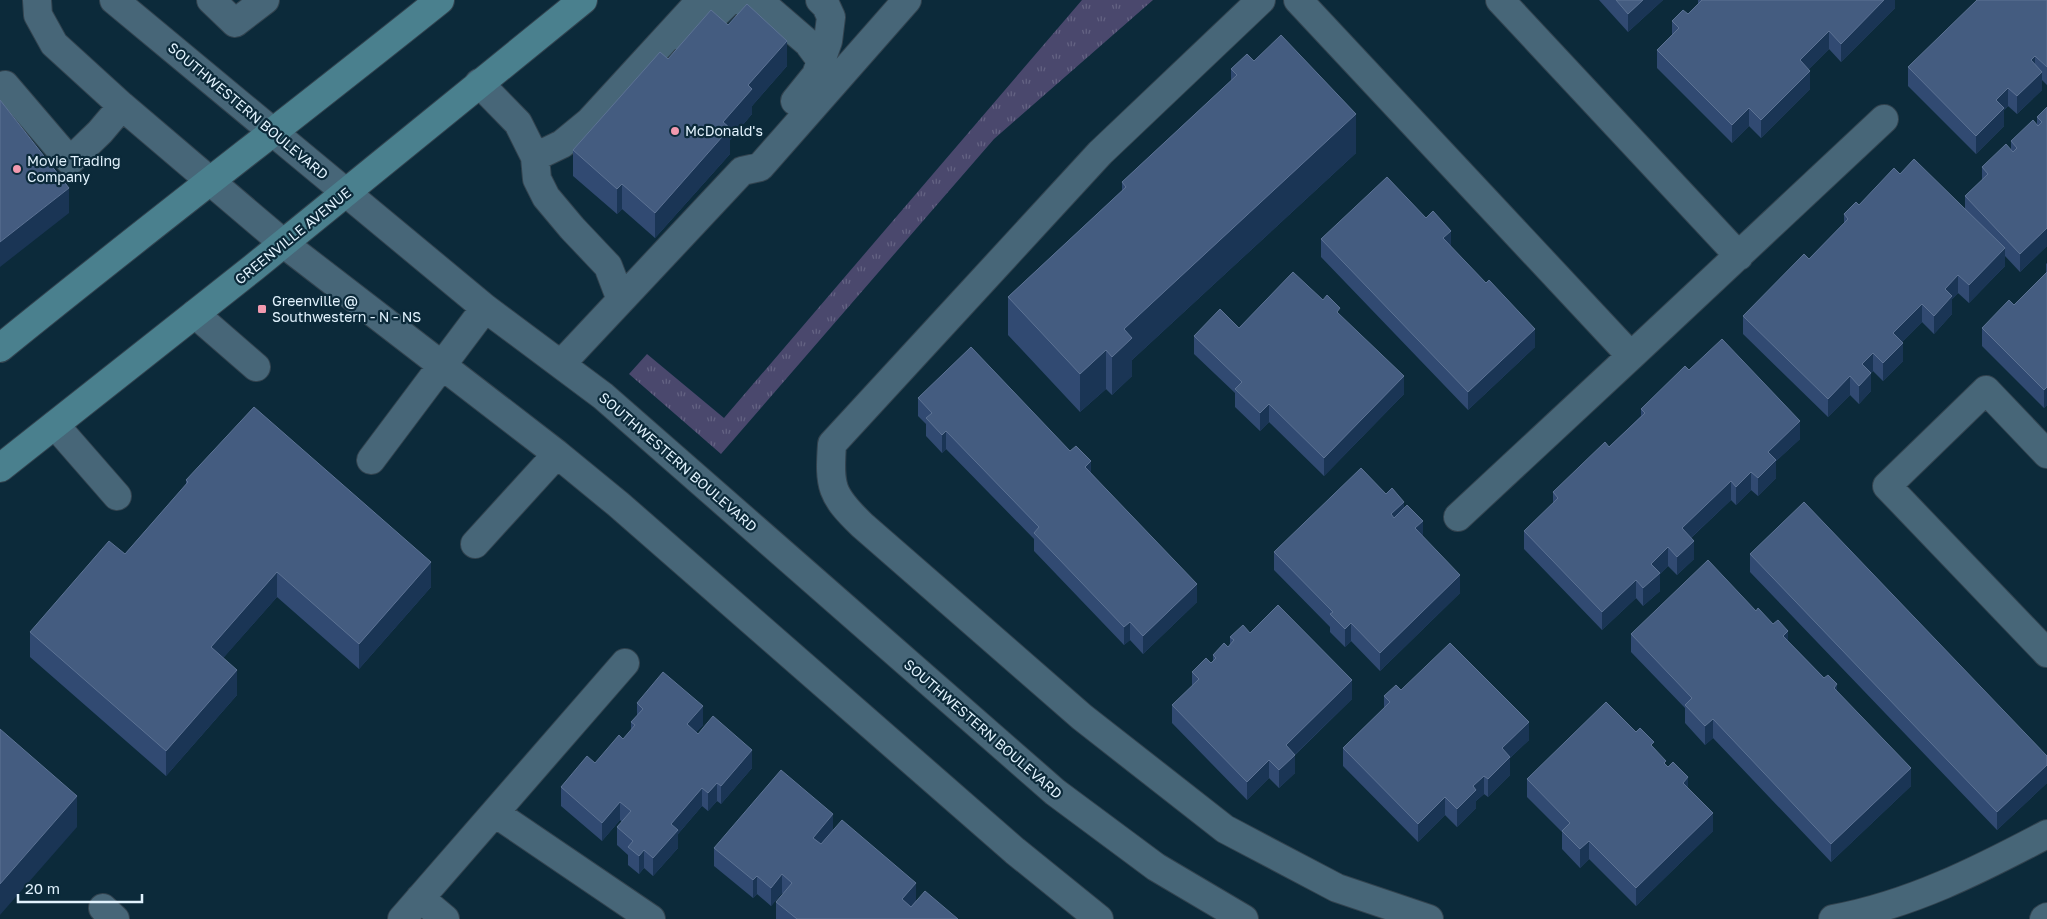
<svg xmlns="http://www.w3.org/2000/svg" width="2047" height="919" viewBox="0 0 2047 919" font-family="'Golos Text',sans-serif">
  <defs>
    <pattern id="grass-tufts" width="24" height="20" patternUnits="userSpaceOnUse" patternTransform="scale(1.25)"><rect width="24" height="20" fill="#4a486d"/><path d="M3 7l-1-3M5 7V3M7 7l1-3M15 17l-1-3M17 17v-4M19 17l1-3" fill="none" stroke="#646383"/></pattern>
  </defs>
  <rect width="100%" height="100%" fill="#0c2a3a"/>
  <!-- grass -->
  <path fill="url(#grass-tufts)" d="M1082 0H1153L994 139 721 454 629 374 647 354 724 418Z"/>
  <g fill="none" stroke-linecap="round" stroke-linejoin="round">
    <defs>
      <path id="minor" d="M37 0 38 15 54 44 122 106 283 243 557 454 618 504 1015 851 1099 919
        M114 0 485 308 603 396 1055 792 1156 867 1244 919
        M211 0 235 23 265 0
        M738 0 765 6 808 43 820 59
        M1261 0 1100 153 832 444C829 487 831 495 862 525L1082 717 1225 829 1337 888 1429 919
        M1298 0 1631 356 1884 119
        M1500 0 1739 256
        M688 41 730 0
        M479 83 518 123 535 157 537 179 546 197 572 228 608 266 621 300
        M5 85 70 161 100 132 122 106
        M795 101 816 75 828 41 831 17 826 6 820 0
        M535 157 562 144 590 121 701 0
        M195 314 256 367
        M561 364 742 171 760 167 907 0
        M55 425 117 496
        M2047 454 1986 390 1887 486 2047 653
        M371 460 485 308
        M1458 517 1631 356
        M475 544 557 454
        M495 813 651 919
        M420 898 445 919
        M103 908 115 919
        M402 919 625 663
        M1833 919C1910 905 1979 870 2047 834
        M2044 919 2047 917"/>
      <path id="major" d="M0 348C145 230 294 117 440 0
        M0 468 253 268 583 0"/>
    </defs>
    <!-- minor casing -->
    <use href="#minor" stroke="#32434f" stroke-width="30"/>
    <!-- major casing -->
    <use href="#major" stroke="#32434f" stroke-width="30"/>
    <!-- minor -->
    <use href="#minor" stroke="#476678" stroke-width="28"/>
    <!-- major -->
    <use href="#major" stroke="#4a808e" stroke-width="28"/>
  </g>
  <!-- wall -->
  <path fill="#314a72" d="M1599 0H1663L1628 32Z
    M1698 0H1895V8L1841 62 1829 49 1809 69 1810 89 1761 138 1749 126 1732 143 1657 68V50L1672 35V21L1688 14 1698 4Z
    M2047 0V85L2042 80V90L2017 114 2008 106 2004 110V126L1976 154 1908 86V67Z
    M728 25 787 66 752 106V114L730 140V154L655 238 622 209 617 214 573 176V150L668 59Z
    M1254 61 1356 153 1132 360V376L1112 395 1106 389 1080 412 1008 335V297L1122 191V182L1231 81V69Z
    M2047 107V246L2020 272 2005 256V266L1969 303 1958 293 1952 299V314L1934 334 1922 322 1902 342 1903 361 1883 381 1873 371 1871 373V391L1859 404 1850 395 1828 417 1743 334V316L1809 259 1844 224V214L1859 205 1900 174 1965 209V196L1982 180V167L2011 150V141L2037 125V117Z
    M1321 239 1451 247 1535 347 1468 410 1321 257Z
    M2047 263V405L2044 408 1982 346V328L2014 305 2046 273V264Z
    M1323 300 1340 315 1404 394 1324 476 1269 422 1260 431 1235 407V393L1194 354V336L1239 328Z
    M1689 370 1800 439 1776 461V478L1758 496 1751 490 1736 505 1731 500 1691 538 1694 559 1677 575 1668 566 1660 574V591L1643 606 1636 598 1602 630 1524 549V531L1553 504V492L1609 447 1641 416V409Z
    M918 398 1091 473 1197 602 1143 654 1130 640 1124 645 1034 551V539L946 449 942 453 926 436V424L918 416Z
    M186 480 431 587 359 669 277 597 223 658 237 695 166 776 30 657V632L125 554 186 485Z
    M1386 494 1404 508 1460 593 1380 671 1351 641 1345 647 1330 632V627L1274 570V552Z
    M1750 554 2047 756V783L1997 830 1750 572Z
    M1756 611 1788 641 1837 691 1911 786 1831 862 1713 738 1705 745 1685 723V708L1631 652V634Z
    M1250 633 1352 699 1295 755V773L1279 788 1269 778 1247 800 1172 723V705L1192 686V672L1211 663 1213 661V655L1228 647 1230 644V637Z
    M1401 690 1529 740 1510 758V775L1488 797 1484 794 1476 801V808L1457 827 1445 815 1418 842 1343 766V748L1384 708V696Z
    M637 703 703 725 696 732 752 768 721 804 717 801 708 811 702 806 678 834V848L653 876 644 868 639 874 628 865V855L617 845V827L622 822 620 820 602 841 561 806V787L595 763 623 739 631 730V722L637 716Z
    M1636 732 1654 748 1666 765 1688 789 1713 831 1636 906 1589 859 1580 868 1562 849V832L1527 797V779Z
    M833 830 916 901 958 919H776V902L783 894 782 893 771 906 757 894 753 898 714 866V848Z"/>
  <!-- shaded-wall -->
  <path fill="#1a3555" d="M1643 0H1663L1628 32V14Z
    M1884 0H1895V8L1841 62V44Z
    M1829 31V49L1800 78V60Z
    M787 41V66L752 106V114L730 140V154L655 238V213L723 122 748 85Z
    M2035 56V74L2031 60Z
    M1810 71V89L1761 138V120Z
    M2042 72V90L2017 114V96Z
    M2008 88V106L2004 110V126L1976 154V136L1996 100Z
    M1749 108V126L1732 143V125Z
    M1356 114V153L1132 360V376L1112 395V357L1124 329Z
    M622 184V209L617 214V189Z
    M69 188V213L0 267V242Z
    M2047 228V246L2020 272V254Z
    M1451 231V249L1443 238Z
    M2005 248V266L1969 303V285Z
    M1958 275V293L1952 299V314L1934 334V316L1945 289Z
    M1922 304V322L1893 351V333Z
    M1535 329V347L1468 410V392Z
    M1903 343V361L1883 381V363Z
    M1106 350V389L1080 412V374Z
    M1873 353V371L1862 382V364Z
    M1871 373V391L1859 404V386Z
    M1404 376V394L1324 476V458Z
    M1850 376V395L1828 417V399Z
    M2047 387V405L2044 408V390Z
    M1269 404V422L1260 431V413Z
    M1800 421V439L1776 461V478L1758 496V478L1768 452Z
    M946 431V449L942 453V435Z
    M1091 461V479L1085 467Z
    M1751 472V490L1736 505V487Z
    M1731 481V500L1682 546V528Z
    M1404 502V520L1391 532V514Z
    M1423 521V539L1415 528Z
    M1694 541V559L1677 575V557Z
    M1668 547V566L1660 574V591L1643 606V588L1651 564Z
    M431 562V587L359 669V644Z
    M277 572V597L211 672V647Z
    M1460 575V593L1380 671V653Z
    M1636 580V598L1602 630V612Z
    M1197 584V602L1143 654V636Z
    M1130 622V640L1124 645V627Z
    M1351 623V641L1345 647V629Z
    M1788 631V649L1783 636Z
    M237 670V695L166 776V751Z
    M1352 680V699L1286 763V745Z
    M1837 684V703L1834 688Z
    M703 706V725L687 743V724Z
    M1713 719V738L1705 745V726Z
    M1529 722V740L1510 758V775L1488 797V779L1502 748Z
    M752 750V768L721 804V786Z
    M1295 755V773L1279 788V770Z
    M1269 760V778L1247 800V782Z
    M2047 765V783L1997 830V812Z
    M1911 768V786L1831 862V844Z
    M1484 776V794L1476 801V808L1457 827V809L1473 786Z
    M1688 777V795L1683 783Z
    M717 783V801L708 811V793Z
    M702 788V806L678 834V848L653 876V858L671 824Z
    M77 796V827L0 915V884Z
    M1445 797V815L1418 842V824Z
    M620 802V820L602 841V823Z
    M1713 813V831L1636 906V888Z
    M833 814V832L813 856V838Z
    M1589 841V859L1580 868V849Z
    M644 850V868L639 874V856Z
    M782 874V893L771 906V888Z
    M757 876V894L753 898V880Z
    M916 883V901L902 917V899Z"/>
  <!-- building -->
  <path fill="#445c80" stroke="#5d7394" d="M1616 0H1643L1628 14Z
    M1702 0H1884L1841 44 1829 31 1800 60 1810 71 1761 120 1749 108 1732 125 1657 50 1679 28 1672 21 1683 10 1688 14Z
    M1977 0H2047V67L2035 56 2031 60 2042 72 2017 96 2008 88 1996 100 2004 108 1976 136 1908 67Z
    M747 4 787 41 748 85 752 89 723 122 730 128 655 213 622 184 617 189 573 150 660 52 668 59 711 10 728 25Z
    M1281 35 1356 114 1124 329 1132 338 1112 357 1106 350 1080 374 1008 297 1126 187 1122 182 1237 75 1231 69 1247 54 1254 61Z
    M0 100 69 188 0 242Z
    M2047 107V228L2020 254 1965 196 1988 174 1982 167 2006 144 2013 152 2017 148 2011 141 2033 120 2038 126 2042 122 2037 117Z
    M1914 159 2005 248 1969 285 1958 275 1945 289 1952 296 1934 316 1922 304 1893 333 1903 343 1883 363 1873 353 1862 364 1871 373 1859 386 1850 376 1828 399 1743 316 1804 254 1809 259 1848 219 1844 214 1856 202 1859 205 1894 168 1900 174Z
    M1387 177 1426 218 1433 211 1451 231 1443 238 1486 283 1489 280 1535 329 1468 392 1321 239Z
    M1293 272 1323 300 1327 295 1340 308 1337 312 1404 376 1324 458 1269 404 1260 413 1235 389 1242 382 1194 336 1220 309 1239 328Z
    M2047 272V387L2044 390 1982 328 2009 300 2014 305Z
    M1722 339 1800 421 1768 452 1776 460 1758 478 1751 472 1736 487 1731 481 1682 528 1694 541 1677 557 1668 547 1651 564 1660 573 1643 588 1636 580 1602 612 1524 531 1558 498 1553 492 1605 442 1609 447 1645 413 1641 409 1685 366 1689 370Z
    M971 347 1070 451 1076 446 1091 461 1085 467 1197 584 1143 636 1130 622 1124 627 1034 533 1039 527 946 431 942 435 926 418 932 413 918 398Z
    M254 407 431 562 359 644 277 572 211 647 237 670 166 751 30 632 109 541 125 554 188 482 186 480Z
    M1361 468 1386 494 1392 488 1404 502 1391 514 1394 518 1407 505 1423 521 1415 528 1460 575 1380 653 1351 623 1345 629 1330 614 1333 612 1274 552Z
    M1804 502 2047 756V765L1997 812 1750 554Z
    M1708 560 1756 611 1758 608 1773 624 1778 620 1788 631 1783 636 1824 678 1828 675 1837 684 1834 688 1911 768 1831 844 1713 719 1705 726 1685 705 1692 698 1631 634Z
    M1278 605 1352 680 1286 745 1295 755 1279 770 1269 760 1247 782 1172 705 1199 679 1192 672 1206 658 1211 663 1216 658 1213 655 1224 643 1228 647 1234 640 1230 637 1243 625 1250 633Z
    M1450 643 1529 722 1502 748 1510 757 1488 779 1484 776 1473 786 1476 790 1457 809 1445 797 1418 824 1343 748 1390 702 1384 696 1396 685 1401 690Z
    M663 672 703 706 687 724 698 734 713 716 752 750 721 786 717 783 708 793 702 788 671 824 678 830 653 858 644 850 639 856 628 847 633 841 617 827 631 811 620 802 602 823 561 787 587 756 595 763 619 735 623 739 635 725 631 722 643 709 637 703Z
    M1606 702 1636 732 1640 728 1654 742 1651 745 1666 761 1664 763 1668 767 1673 762 1688 777 1683 783 1713 813 1636 888 1589 841 1580 849 1562 831 1570 823 1527 779Z
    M0 729 77 796 0 884Z
    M781 770 833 814 813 838 821 844 842 820 916 883 902 899 911 907 925 891 958 919H797L776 902 792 883 782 874 771 888 757 876 753 880 714 848Z"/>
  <!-- markers -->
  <g fill="#f29aaf" stroke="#0c2a3a" stroke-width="2">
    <circle cx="675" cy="131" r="5"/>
    <circle cx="17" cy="169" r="5"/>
    <rect x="257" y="304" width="10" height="10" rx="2.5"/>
  </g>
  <g text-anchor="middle" stroke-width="4.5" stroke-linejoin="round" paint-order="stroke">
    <!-- street labels -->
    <g font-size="14" fill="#e1f2fd" stroke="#0c2a3a">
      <text transform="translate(248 111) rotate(40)" y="5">SOUTHWESTERN BOULEVARD</text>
      <text transform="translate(293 236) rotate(-39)" y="5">GREENVILLE AVENUE</text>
      <text transform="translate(678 462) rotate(41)" y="5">SOUTHWESTERN BOULEVARD</text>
      <text transform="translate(983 729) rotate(41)" y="5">SOUTHWESTERN BOULEVARD</text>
    </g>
    <!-- poi labels -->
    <g font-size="14" fill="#e1f2fd" stroke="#0c2a3a" text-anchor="start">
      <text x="685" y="136">McDonald's</text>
      <text x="27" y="166">Movie Trading<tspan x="27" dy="16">Company</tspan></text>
      <text x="272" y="306">Greenville @<tspan x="272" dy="16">Southwestern - N - NS</tspan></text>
    </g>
  </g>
  <!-- scale -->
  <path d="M18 894v8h124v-8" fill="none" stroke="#e1f2fd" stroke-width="2.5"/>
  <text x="25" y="894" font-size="15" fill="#e1f2fd" stroke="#0c2a3a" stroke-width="4" paint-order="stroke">20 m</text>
</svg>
